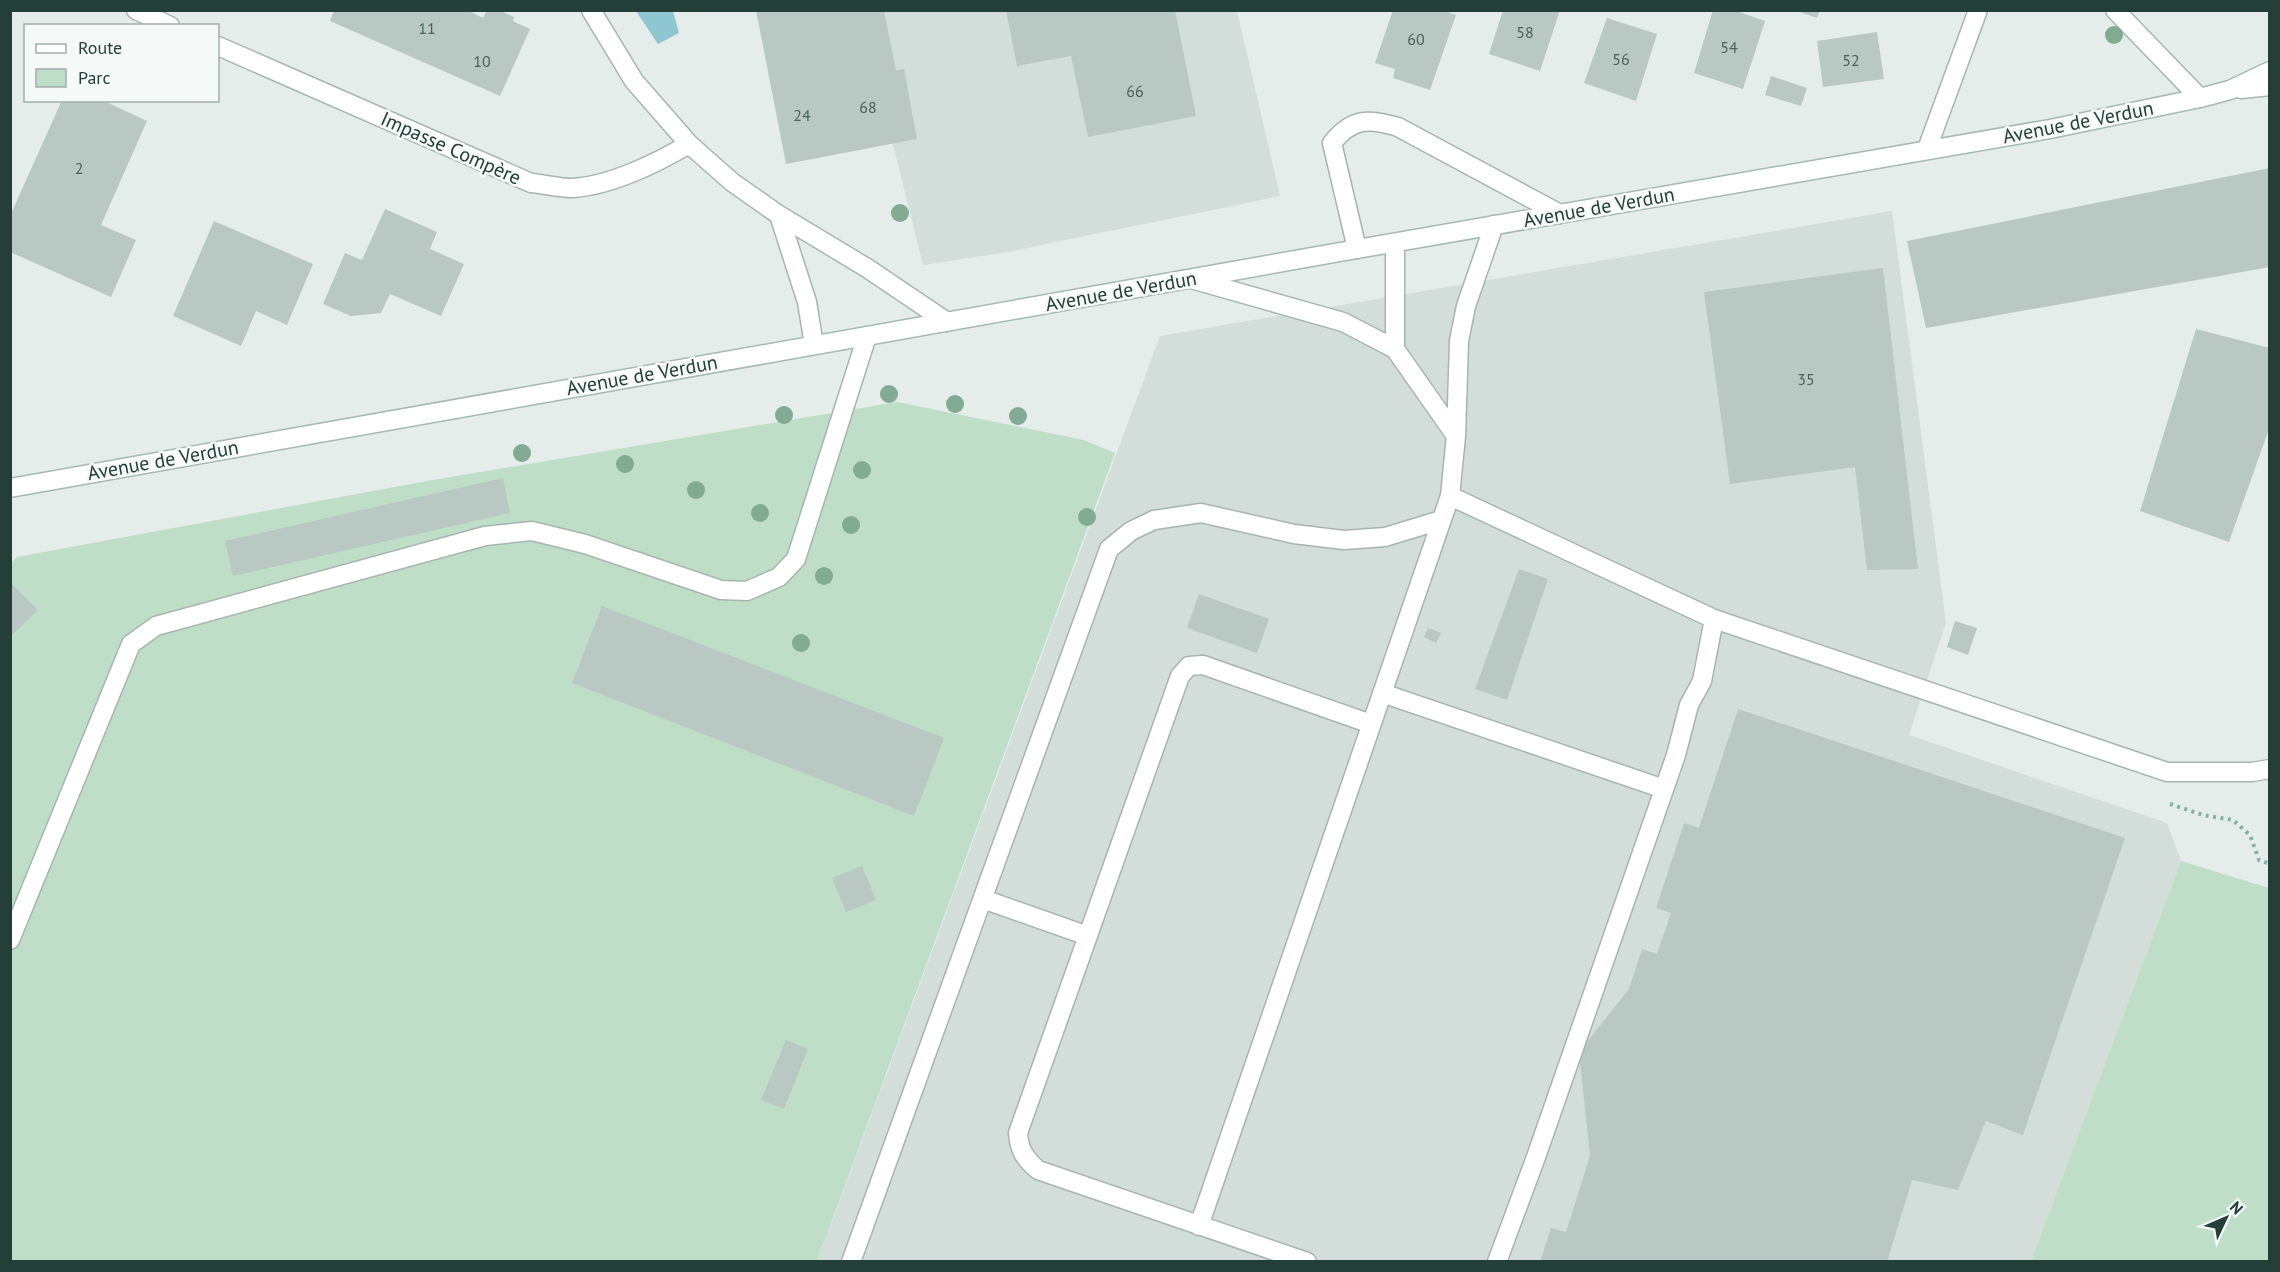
<svg xmlns="http://www.w3.org/2000/svg" width="2280" height="1272" viewBox="0 0 2280 1272" font-family="'PT Sans',sans-serif">
  <rect width="100%" height="100%" fill="#e5edea"/>
  <!-- built -->
  <path fill="#d3ddd9" d="M884 11H1237L1280 196 1008 252 923 265 893 144 904 69 896 70Z
    M1892 211 1946 623 1909 735 2167 823 2181 861 2031 1261 817 1262 1160 336Z"/>
  <!-- green -->
  <path fill="#bedec7" d="M897 402 1084 440 1115 453 817 1261H11L10 564 17 557 427 481Z
    M2181 861 2269 888V1261H2031Z"/>
  <!-- water -->
  <path fill="#8ec6d1" d="M636 11H673L679 33 658 44Z"/>
  <!-- building -->
  <path fill="#bac8c3" d="M334 10H467L483 18 487 10H499L514 17 513 21 530 29 500 96 330 21Z
    M756 10H884L896 70 904 69 917 139 786 164Z
    M1006 10H1175L1196 116 1088 137 1071 56 1017 66Z
    M1393 10H1443L1456 15 1430 90 1393 78 1395 69 1375 63Z
    M1503 10H1560L1540 71 1489 54Z
    M1713 10H1734L1765 21 1743 89 1694 73Z
    M1794 10H1820L1817 18Z
    M1607 18 1657 34 1636 101 1584 83Z
    M1877 32 1884 79 1823 87 1817 41Z
    M1771 76 1807 88 1801 106 1765 95Z
    M62 100H102L147 121 101 225 136 240 111 297 10 252V216Z
    M2270 168V267L1926 328 1907 241Z
    M385 209 437 232 430 249 464 264 441 316 390 294 381 313 351 316 323 304 345 253 362 260Z
    M214 221 313 264 287 325 256 311 241 346 173 316Z
    M1883 268 1918 569 1867 570 1855 467 1730 484 1704 292Z
    M2196 329 2270 348V426L2229 542 2140 511Z
    M503 478 510 513 233 576 225 541Z
    M1519 569 1548 579 1507 700 1475 689Z
    M10 582 38 610 10 637Z
    M1199 594 1269 619 1257 653 1187 628Z
    M602 606 944 738 914 816 572 683Z
    M1955 621 1977 628 1968 655 1947 647Z
    M1428 628 1441 633 1436 643 1424 637Z
    M1738 709 2125 838 2023 1135 1986 1121 1958 1190 1912 1180 1887 1262H1540L1551 1228 1566 1232 1590 1156 1579 1052 1629 989 1642 949 1657 954 1671 913 1656 908 1684 823 1699 828Z
    M862 866 876 900 846 912 832 878Z
    M786 1040 808 1049 784 1109 761 1100Z"/>
  <g fill="none" stroke-linecap="round" stroke-linejoin="round">
    <defs>
      <path id="lane" d="M2115 10 2200 98
        M1927 149 1978 10
        M1357 249 1332 143C1352 118 1368 118 1398 127L1560 214
        M1382 693 1664 789
        M983 899 1088 936
        M10 940 131 644 156 626 485 536 532 531 585 544 721 590 747 591 779 577 796 559 867 336
        M1199 1226 1450 496
        M1307 1262 1038 1170C1025 1159 1019 1150 1018 1133L1180 676 1189 666 1203 665 1371 724
        M1497 1262 1536 1157 1676 755 1689 705 1702 681 1714 619"/>
      <path id="street" d="M136 10 170 26
        M591 10 634 81 689 144 732 182 779 215 867 268 947 322
        M218 46 531 183C544 184 559 188 572 188 610 186 657 163 689 144
        M779 215 807 302 814 345
        M1494 225 1466 306 1459 341 1456 436 1450 496 1714 619 2167 772H2252L2270 769
        M1191 279 1343 322 1395 349 1456 436
        M1395 349V243
        M851 1262 1109 549 1131 531 1154 520 1201 513 1294 534 1344 540 1385 537 1441 520"/>
      <path id="secondary" d="M2241 89 2270 86
        M10 488 1357 249 2050 129 2200 98 2230 90 2270 71"/>
    </defs>
    <!-- lane casing -->
    <use href="#lane" stroke="#a7b5b1" stroke-width="21"/>
    <!-- street casing -->
    <use href="#street" stroke="#a7b5b1" stroke-width="21"/>
    <!-- secondary casing -->
    <use href="#secondary" stroke="#a3b9b2" stroke-width="21"/>
    <!-- path -->
    <path stroke="#86b0a3" stroke-width="4" stroke-dasharray="3 4.5" stroke-linecap="butt" d="M2170 804 2203 815 2233 820 2250 835 2259 860 2270 864"/>
    <!-- lane -->
    <use href="#lane" stroke="#fff" stroke-width="18"/>
    <!-- street -->
    <use href="#street" stroke="#fff" stroke-width="18"/>
    <!-- secondary -->
    <use href="#secondary" stroke="#fff" stroke-width="18"/>
  </g>
  <!-- trees -->
  <g fill="#81ab93">
    <circle cx="2114" cy="35" r="9"/>
    <circle cx="900" cy="213" r="9"/>
    <circle cx="889" cy="394" r="9"/>
    <circle cx="955" cy="404" r="9"/>
    <circle cx="784" cy="415" r="9"/>
    <circle cx="1018" cy="416" r="9"/>
    <circle cx="522" cy="453" r="9"/>
    <circle cx="625" cy="464" r="9"/>
    <circle cx="862" cy="470" r="9"/>
    <circle cx="696" cy="490" r="9"/>
    <circle cx="760" cy="513" r="9"/>
    <circle cx="1087" cy="517" r="9"/>
    <circle cx="851" cy="525" r="9"/>
    <circle cx="824" cy="576" r="9"/>
    <circle cx="801" cy="643" r="9"/>
  </g>
  <g text-anchor="middle" stroke-width="5" stroke-linejoin="round" paint-order="stroke">
    <!-- number labels -->
    <g font-size="16" fill="#4a615b">
      <text x="427" y="34">11</text>
      <text x="1525" y="38">58</text>
      <text x="1416" y="45">60</text>
      <text x="1729" y="53">54</text>
      <text x="1621" y="65">56</text>
      <text x="1851" y="66">52</text>
      <text x="482" y="67">10</text>
      <text x="1135" y="97">66</text>
      <text x="868" y="113">68</text>
      <text x="802" y="121">24</text>
      <text x="79" y="174">2</text>
      <text x="1806" y="385">35</text>
    </g>
    <!-- street labels -->
    <g font-size="20" fill="#243f38" stroke="#f5faf8">
      <text transform="translate(2078 122) rotate(-11)" y="7">Avenue de Verdun</text>
      <text transform="translate(451 148) rotate(24)" y="7">Impasse Compère</text>
      <text transform="translate(1599 207) rotate(-10)" y="7">Avenue de Verdun</text>
      <text transform="translate(1121 291) rotate(-10)" y="7">Avenue de Verdun</text>
      <text transform="translate(642 375) rotate(-10)" y="7">Avenue de Verdun</text>
      <text transform="translate(163 460) rotate(-10)" y="7">Avenue de Verdun</text>
    </g>
  </g>
  <!-- border -->
  <rect width="2280" height="1272" fill="none" stroke="#243f38" stroke-width="24"/>
  <!-- legend -->
  <rect x="24" y="24" width="195" height="78" fill="#f5faf8" stroke="#a1afab" stroke-width="1.5"/>
  <rect x="36" y="44" width="30" height="9" fill="#ffffff" stroke="#a1afab" stroke-width="1.5"/>
  <text x="78" y="54" font-size="18" fill="#243f38">Route</text>
  <rect x="36" y="69" width="30" height="18" fill="#bedec7" stroke="#a1afab" stroke-width="1.5"/>
  <text x="78" y="84" font-size="18" fill="#243f38">Parc</text>
  <!-- north arrow -->
  <g transform="translate(2226 1218) rotate(46)" stroke="#f5faf8" stroke-width="4.5" paint-order="stroke">
  <path d="M0-4.5L10 22L0 15L-10 22Z" fill="#243f38"/>
  <text y="-9" font-size="16" font-weight="bold" text-anchor="middle" fill="#243f38">N</text>
  </g>
</svg>
